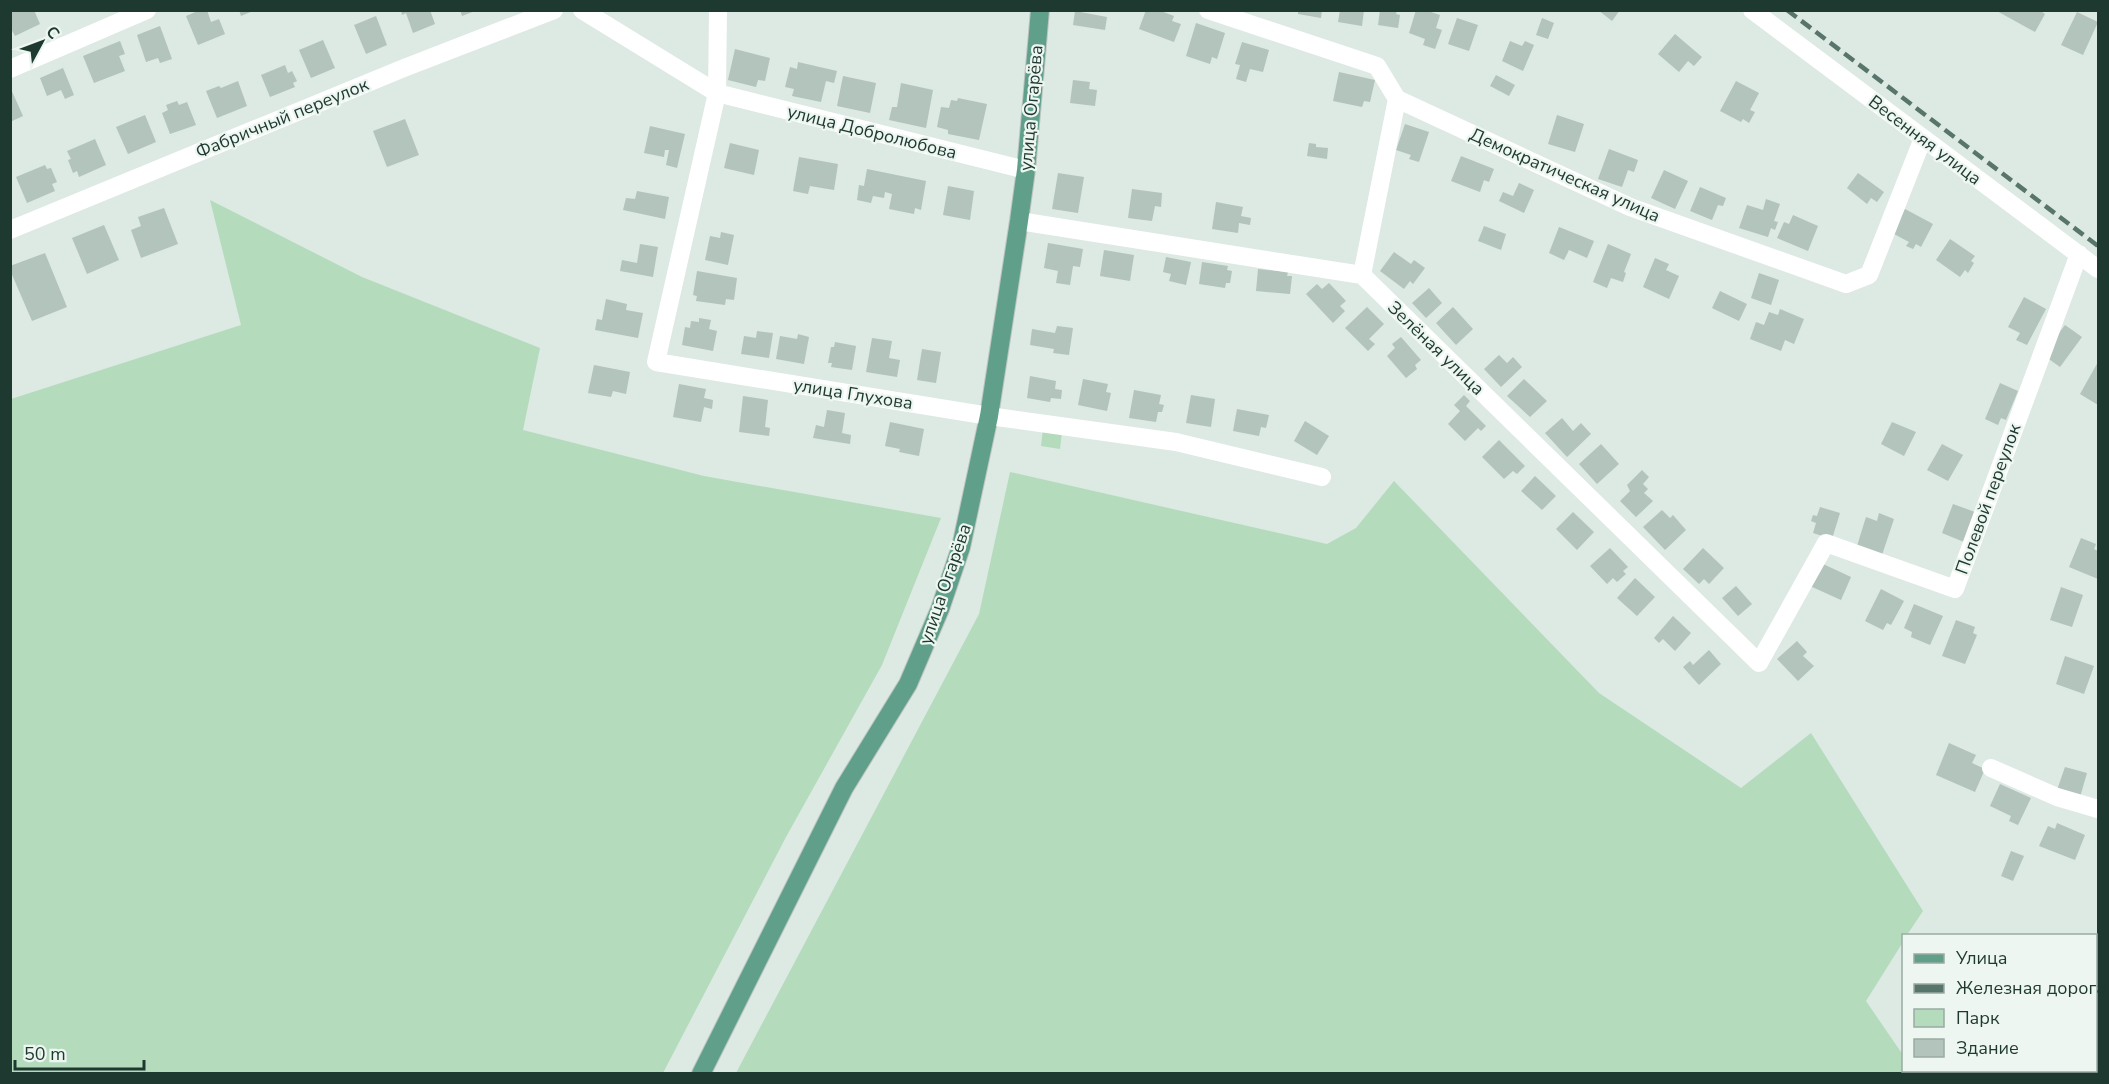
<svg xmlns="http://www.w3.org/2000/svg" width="2109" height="1084" viewBox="0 0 2109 1084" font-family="'Nunito Sans',sans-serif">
  <rect width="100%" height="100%" fill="#dde9e3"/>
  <!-- green -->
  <path fill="#b4dcbc" d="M210 200 362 277 540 348 523 430 704 476 941 518 882 665 786 837 663 1073H11V399L241 325Z
    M1043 429 1062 432 1060 449 1041 446Z
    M1010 472 1327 544 1356 528 1394 481 1599 693 1741 788 1811 733 1923 911 1907 935 1904 936 1903 942 1866 1001 1903 1055 1904 1070 1914 1071 1916 1073H736L979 614Z"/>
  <!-- building -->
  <path fill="#b2c4bc" d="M10 10H34L40 24 15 36 10 27Z
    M200 10H207L211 22 219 19 225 34 198 45 186 16Z
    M239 10H253V11L241 16Z
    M401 10H430L435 24 413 33 406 13 402 15Z
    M460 10H475V11L462 16Z
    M1146 10H1158L1174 16 1172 21 1181 24 1174 42 1139 29Z
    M1298 10H1322L1321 18 1298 14Z
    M1340 10H1364L1362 26 1338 22Z
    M1380 10H1397L1396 14 1400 15 1398 28 1378 25Z
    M1416 10H1425L1440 15 1436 28 1442 30 1435 49 1423 45 1425 39 1409 33Z
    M1598 10H1620L1612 21Z
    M1995 10H2039L2045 14 2035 32Z
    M1075 11 1107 17 1105 30 1073 25Z
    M2077 12 2098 22 2083 55 2061 45Z
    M376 16 387 45 366 54 354 25Z
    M1457 18 1478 25 1469 51 1448 44Z
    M1542 18 1554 23 1548 39 1536 35Z
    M1196 23 1225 33 1217 59 1212 57 1210 64 1186 56Z
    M160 26 172 59 160 63 158 58 146 62 137 35Z
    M1675 34 1702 57 1694 66 1688 61 1679 72 1658 54Z
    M323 40 335 68 311 78 299 50Z
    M120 41 125 54 119 56 125 71 94 83 83 56Z
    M1510 41 1522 46 1525 41 1534 45 1523 71 1502 61Z
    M1242 42 1269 50 1263 72 1250 69 1246 82 1236 79 1240 65 1235 64Z
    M735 49 770 58 765 81 758 80 756 87 728 80Z
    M798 62 837 71 834 83 826 81 821 102 792 96 794 89 785 87 790 67 797 69Z
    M285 65 288 73 292 71 297 81 293 83 295 87 270 97 261 75Z
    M63 68 74 95 65 99 61 90 47 96 40 78Z
    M1339 72 1375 80 1370 102 1364 101 1362 107 1333 101Z
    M1496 75 1515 85 1509 96 1490 86Z
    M843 76 876 83 870 113 837 106Z
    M1073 80 1090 82 1089 89 1097 90 1095 106 1070 103Z
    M238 81 247 106 217 118 206 91 219 86 221 88Z
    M1736 81 1759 93 1750 110 1755 112 1749 123 1743 119 1741 122 1720 111Z
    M901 83 933 90 926 128 889 120 892 107H897Z
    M10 87 23 116 10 122Z
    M958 98 987 104 979 140 948 134V130L937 127 941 107 949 108 951 100 957 101Z
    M177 101 179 105 187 102 196 125 170 134 162 113 168 110 166 105Z
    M145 115 156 142 128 154 116 127Z
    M1557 115 1584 124 1575 152 1548 144Z
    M405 119 419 155 387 167 373 131Z
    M1405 124 1429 132 1419 162 1409 159 1411 155 1396 150Z
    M650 126 685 134 677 168 666 165 669 150H665L664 157 644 153Z
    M95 139 106 165 79 177 77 171 73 173 68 160 71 159 67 151Z
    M730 143 759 150 754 175 724 168Z
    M1309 143 1316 144V147L1328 148 1327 159 1307 156Z
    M1609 149 1638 160 1634 172 1628 170 1622 187 1598 179Z
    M1461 156 1494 169 1489 182 1484 180 1480 192 1451 181Z
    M799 157 838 164 834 190 810 186 808 194 793 191Z
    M45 165 47 169 51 168 57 182 52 184 55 191 27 203 16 177Z
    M867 169 926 181 921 210 915 208 914 214 889 209 892 194 885 192 884 198 873 196 871 203 857 200 859 185 864 186Z
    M1664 170 1688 181 1675 209 1651 198Z
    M1058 173 1084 177 1078 213 1052 209Z
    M1858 173 1884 192 1877 202 1871 198 1867 204 1847 188Z
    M1519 183 1534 190 1524 213 1499 201 1503 192 1513 196Z
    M948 186 974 191 970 220 943 215Z
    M1700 187 1726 198 1723 206 1718 205 1712 220 1690 211Z
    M1132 189 1162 193 1161 207 1155 206 1152 221 1128 218Z
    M637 191 669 197 665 219 623 210 626 198 635 199Z
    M1766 199 1780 204 1774 221 1778 222 1775 230 1771 228 1768 237 1739 228 1747 205 1763 210Z
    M1216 202 1243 207 1241 216 1251 218 1250 225 1239 223 1238 233 1212 229Z
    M164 208 178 244 141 258 131 230 141 226 138 217Z
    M1905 209 1933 224 1921 247 1916 244 1913 249 1906 246 1909 242 1892 233Z
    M1793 215 1818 226 1808 251 1777 238 1784 222 1789 224Z
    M104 225 119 260 87 274 72 238Z
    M1484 226 1506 234 1501 250 1478 241Z
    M1559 227 1594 241 1587 258 1569 250 1564 260 1549 253Z
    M721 232 734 235 728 265 705 260 710 236 720 238Z
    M1950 239 1975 256 1971 261 1974 263 1968 273 1965 270 1960 277 1936 260Z
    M1048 243 1083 249 1080 267 1073 266 1070 285 1056 283 1058 271 1044 268Z
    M640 244 658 247 653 277 620 271 622 260 637 263Z
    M1608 244 1631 254 1624 272 1626 273 1623 282 1611 278 1607 288 1593 282Z
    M1104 250 1134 255 1130 281 1100 276Z
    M1394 252 1411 264 1414 260 1425 268 1413 284 1410 281 1404 289 1380 271Z
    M45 253 67 307 32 321 10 270V266Z
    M1166 257 1191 262 1186 285 1169 281 1171 274 1163 272Z
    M1655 258 1669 264 1666 270 1679 276 1669 299 1643 287Z
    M1202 262 1228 266 1227 270 1232 271 1230 283H1226L1225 288 1199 284Z
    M1258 269 1288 272 1287 276H1292L1290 294 1256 291Z
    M697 271 737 278 734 300 726 299 725 305 696 301 697 296 693 295Z
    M1759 273 1779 280 1771 305 1751 298Z
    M1329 283 1346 301 1340 306 1345 311 1333 323 1306 294 1317 284 1322 289Z
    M1429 288 1442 303 1426 318 1412 303Z
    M1720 291 1747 304 1739 321 1712 308Z
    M2024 297 2046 309 2027 345 2016 340 2020 333 2008 327Z
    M606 299 627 304 626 310 643 313 638 338 595 330 597 319 602 320Z
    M1367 307 1384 324 1369 339 1375 344 1368 351 1345 328Z
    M1453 307 1473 329 1456 345 1436 323Z
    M1780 309 1804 319 1794 344 1785 340 1781 351 1750 339 1756 322 1764 325 1769 312 1778 315Z
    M699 318 711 320 709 329 717 331 713 351 682 345 685 327 690 328 691 321 699 322Z
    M2065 325 2082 337 2060 367 2046 357 2047 349Z
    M1057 326 1073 328 1069 355 1053 353 1054 349 1030 345 1032 329 1055 333Z
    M757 331 773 333 769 358 741 354 744 336 756 338Z
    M798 334 809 337 804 364 776 359 780 336 797 339Z
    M1401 337 1421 360 1415 365 1417 369 1406 378 1387 356 1395 348 1392 344Z
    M872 338 892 341 889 358 900 360 897 377 866 372Z
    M835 342 856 346 852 370 831 367 832 363H828L831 347H834Z
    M922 349 941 352 936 383 917 380Z
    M1499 355 1507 363 1513 357 1522 367 1501 387 1484 369Z
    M2098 362V405L2080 394Z
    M594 365 630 372 626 394 613 391 611 397 588 393Z
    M1030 376 1056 381 1055 389 1062 390 1061 399 1051 398 1050 402 1027 398Z
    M1083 379 1108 384 1106 392 1111 393 1107 411 1078 405Z
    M1524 379 1547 401 1530 417 1507 396Z
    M2000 383 2018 391 2006 420 2001 418 1998 425 1985 419Z
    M679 384 706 389 704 398 713 400 712 409 704 407 701 422 673 417Z
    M1134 390 1161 395 1159 404 1164 405 1162 412H1158L1156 422 1129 418Z
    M1191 395 1215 399 1211 427 1186 423Z
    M1464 395 1470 401 1466 406 1486 426 1481 431 1478 428 1465 441 1448 424 1460 411 1454 405Z
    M743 396 768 400 765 427 770 428 769 436 739 432Z
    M1237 409 1269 415 1266 428 1261 427 1259 436 1233 431Z
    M827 410 845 413 842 433 851 435 850 444 813 438 816 425 824 427Z
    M1562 418 1573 431 1581 423 1591 434 1567 457 1545 433Z
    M1305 421 1329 436 1317 455 1294 441Z
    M890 422 924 429 919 456 899 452 900 449 885 446Z
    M1892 422 1916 432 1904 456 1881 444Z
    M1499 440 1525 466 1517 474 1513 471 1504 479 1482 457Z
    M1601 444 1619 464 1597 484 1579 464Z
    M1942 444 1963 455 1948 481 1927 470Z
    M1642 470 1649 477 1643 484 1648 489 1644 493 1653 501 1636 517 1620 501 1630 491 1627 485Z
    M1535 476 1556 496 1542 510 1521 491Z
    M1953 504 1975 512 1964 542 1942 533Z
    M1820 507 1840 513 1832 539 1813 533 1816 523 1811 521 1813 515 1817 516Z
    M1662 510 1670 518 1673 515 1686 530 1665 550 1643 527Z
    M1573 512 1594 532 1577 550 1556 529Z
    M1879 513 1894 519 1882 555 1857 546 1866 517 1877 521Z
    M2081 538 2096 544 2094 549 2098 551V579L2069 567Z
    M1610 548 1628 567 1623 571 1626 574 1617 582 1613 578 1607 584 1590 566Z
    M1703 548 1724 568 1709 584 1704 579 1699 584 1683 569Z
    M1821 563 1851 577 1841 600 1810 586Z
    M1635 578 1655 597 1637 616 1617 598Z
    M1736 586 1752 604 1738 616 1722 598Z
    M2061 587 2083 595 2072 627 2050 620Z
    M1881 589 1904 601 1891 625 1887 623 1883 630 1865 621Z
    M1914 604 1943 616 1930 645 1911 637 1912 632 1904 628Z
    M1673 616 1691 633 1675 651 1663 639 1659 643 1654 638Z
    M1956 620 1975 627 1973 633 1977 635 1965 664 1942 656Z
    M1797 641 1807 652 1803 656 1814 666 1798 681 1777 659Z
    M1709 650 1721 664 1699 685 1683 667 1690 661 1693 665Z
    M2065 656 2094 666 2084 694 2056 684Z
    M1949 743 1976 755 1972 763 1985 769 1975 792 1936 775Z
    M2065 767 2087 773 2080 797 2057 790Z
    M2000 784 2031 798 2018 825 2009 821 2011 816 1990 806Z
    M2057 823 2085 835 2075 860 2039 846 2048 826 2055 829Z
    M2011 851 2024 856 2013 881 2001 876Z"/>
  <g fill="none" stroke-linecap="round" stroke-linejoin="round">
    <defs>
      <path id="major" d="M701 1074 844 788 908 684 940 609 961 547 989 416 1019 221 1026 170 1040 10"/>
    </defs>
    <!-- major casing -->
    <use href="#major" stroke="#bcc4c1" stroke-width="20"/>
    <!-- minor -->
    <path stroke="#fff" stroke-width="18" d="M582 10 717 93 1026 170
      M718 10 717 93 656 362 989 416 1176 442 1322 477
      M1208 10 1377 66 1397 99 1630 207 1846 284 1869 275 1923 138
      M1752 10 2098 269
      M10 69 147 10
      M1019 221 1362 275 1759 663 1826 543 1955 589 2079 254
      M10 230 404 68 554 10
      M1362 275 1397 99
      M1991 768 2057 797 2098 809
      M1967 1074V1070"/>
    <!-- major -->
    <use href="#major" stroke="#60a08b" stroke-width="18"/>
    <!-- rail -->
    <path stroke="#58756b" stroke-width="4.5" stroke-dasharray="12 6" stroke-linecap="butt" d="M1787 10 2098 246"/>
  </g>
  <g text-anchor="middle" stroke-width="4.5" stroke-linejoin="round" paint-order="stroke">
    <!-- street labels -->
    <g font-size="18" fill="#1e3930" stroke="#edf6f1">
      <text transform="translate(1031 108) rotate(-85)" y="6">улица Огарёва</text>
      <text transform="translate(282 118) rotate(-22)" y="6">Фабричный переулок</text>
      <text transform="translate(872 132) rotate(14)" y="6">улица Добролюбова</text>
      <text transform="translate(1925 140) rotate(37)" y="6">Весенняя улица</text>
      <text transform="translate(1565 175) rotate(24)" y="6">Демократическая улица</text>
      <text transform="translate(1436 348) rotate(44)" y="6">Зелёная улица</text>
      <text transform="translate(853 394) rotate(9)" y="6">улица Глухова</text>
      <text transform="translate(1988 499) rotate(-70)" y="6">Полевой переулок</text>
      <text transform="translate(945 584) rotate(-71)" y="6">улица Огарёва</text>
    </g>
  </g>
  <!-- border -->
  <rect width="2109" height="1084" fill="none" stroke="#1e3930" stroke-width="24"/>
  <!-- legend -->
  <rect x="1902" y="934" width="195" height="138" fill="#edf6f1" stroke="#9aaaa4" stroke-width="1.5"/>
  <rect x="1914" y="954" width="30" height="9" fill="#60a08b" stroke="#9aaaa4" stroke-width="1.5"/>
  <text x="1956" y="964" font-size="18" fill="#1e3930">Улица</text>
  <rect x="1914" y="984" width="30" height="9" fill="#58756b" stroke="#9aaaa4" stroke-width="1.5"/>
  <text x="1956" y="994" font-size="18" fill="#1e3930">Железная дорога</text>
  <rect x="1914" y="1009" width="30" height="18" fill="#b4dcbc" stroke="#9aaaa4" stroke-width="1.5"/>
  <text x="1956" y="1024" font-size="18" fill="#1e3930">Парк</text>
  <rect x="1914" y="1039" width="30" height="18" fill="#b2c4bc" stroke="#9aaaa4" stroke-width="1.5"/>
  <text x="1956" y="1054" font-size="18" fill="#1e3930">Здание</text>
  <!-- north arrow -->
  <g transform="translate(42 42) rotate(49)" stroke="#edf6f1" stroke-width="4.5" paint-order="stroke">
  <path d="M0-4.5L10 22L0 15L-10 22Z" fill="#1e3930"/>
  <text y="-9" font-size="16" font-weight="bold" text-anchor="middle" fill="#1e3930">С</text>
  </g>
  <!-- scale -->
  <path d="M15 1060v9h129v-9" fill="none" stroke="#1e3930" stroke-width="3"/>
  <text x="24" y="1060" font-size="18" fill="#1e3930" stroke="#edf6f1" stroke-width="4.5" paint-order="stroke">50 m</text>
</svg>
